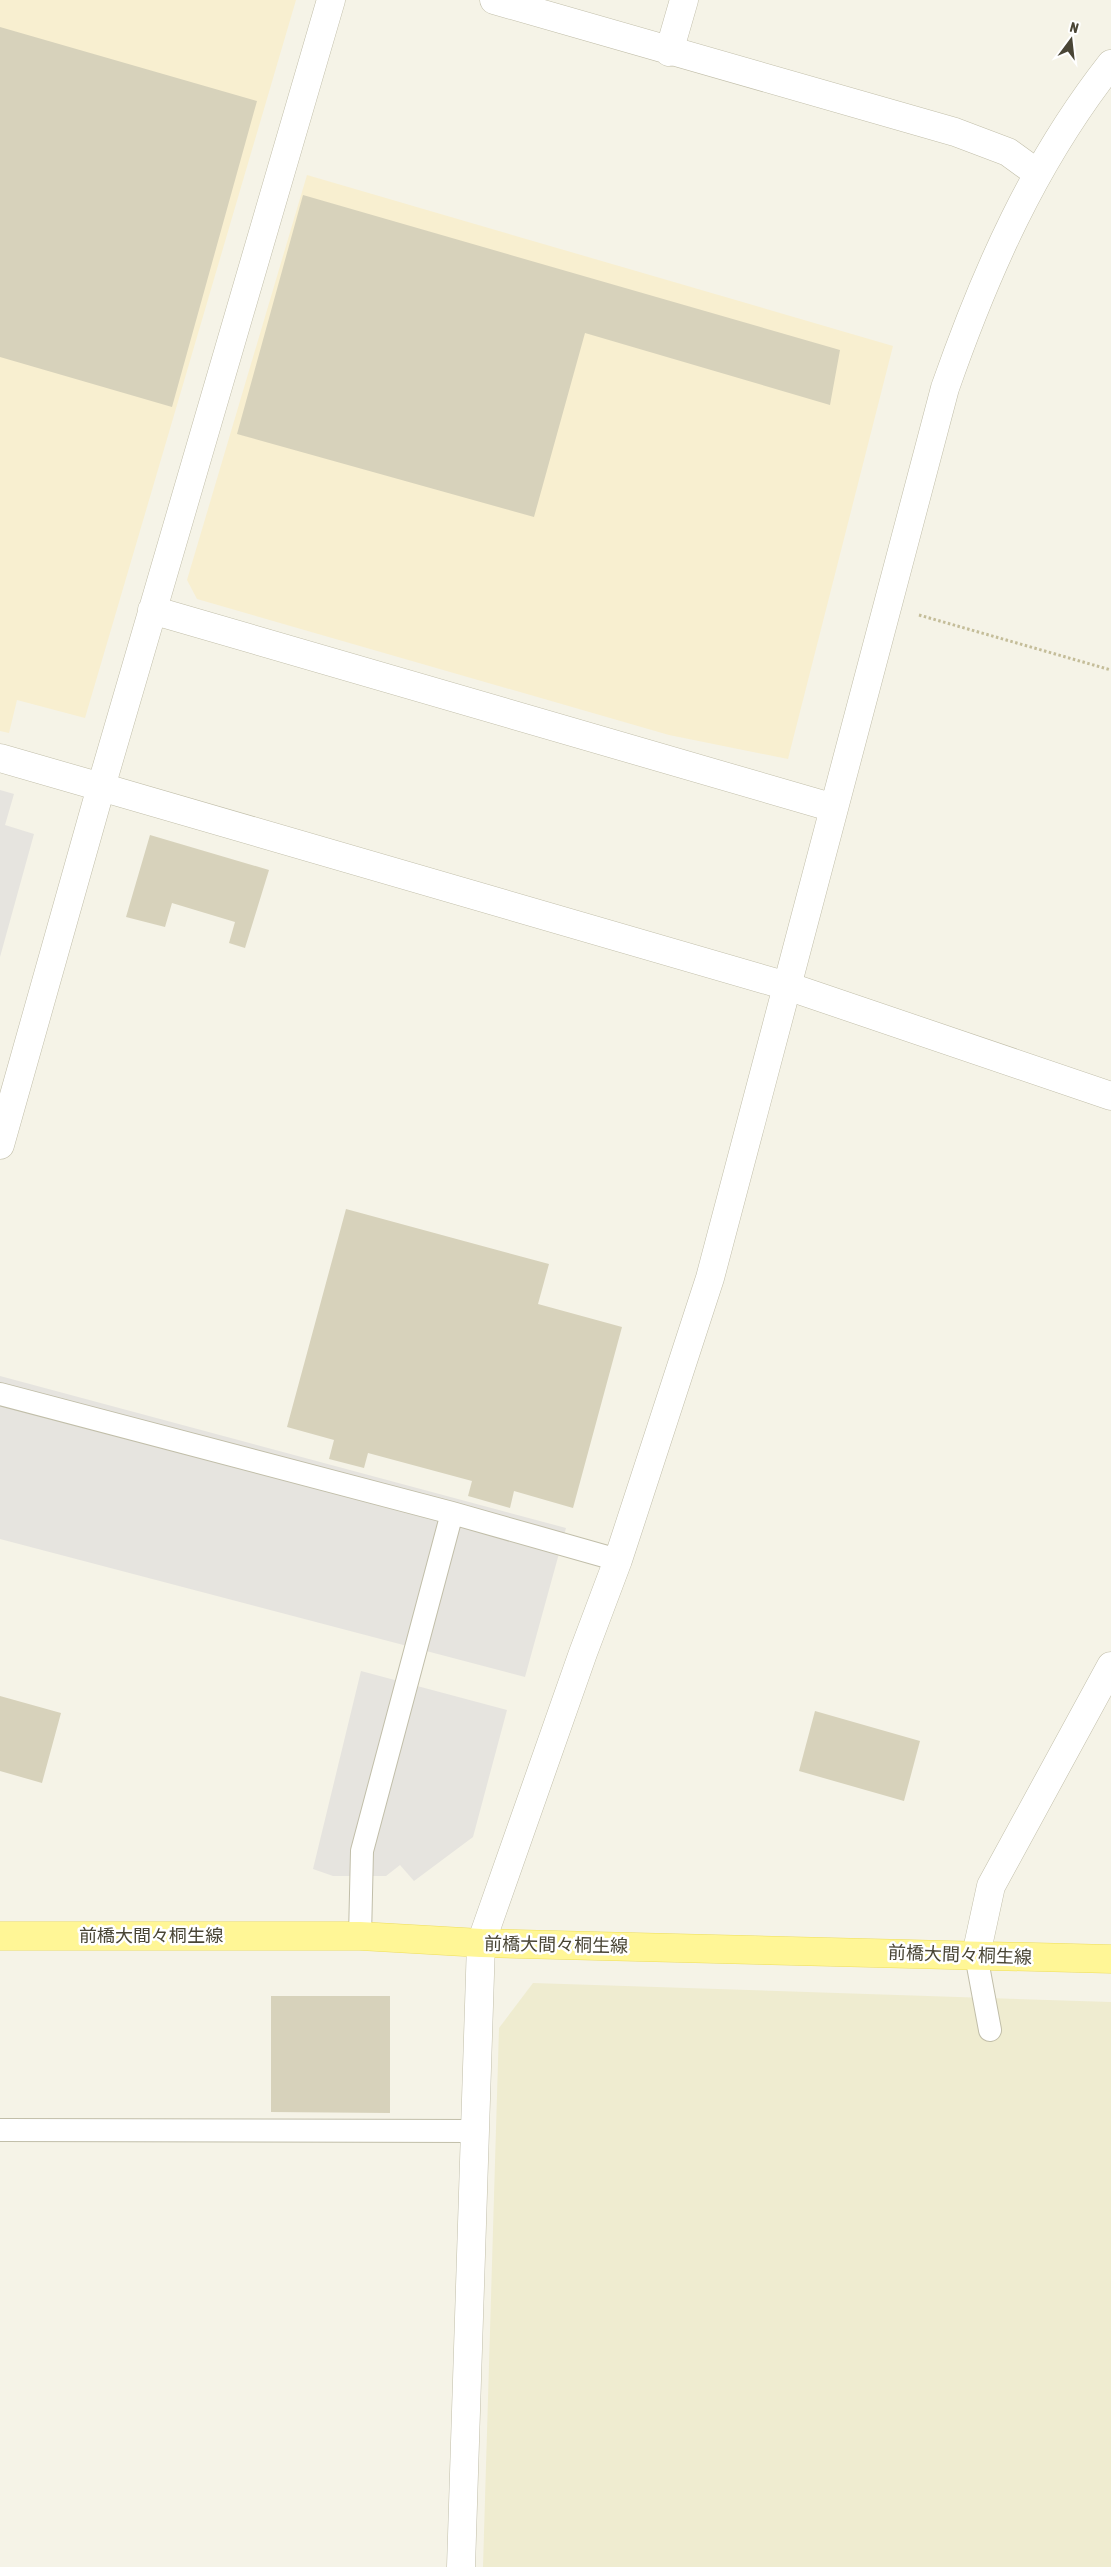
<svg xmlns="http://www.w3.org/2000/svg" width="1111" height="2567" viewBox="0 0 1111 2567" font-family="'Asap Condensed','Noto Sans JP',sans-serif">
  <rect width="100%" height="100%" fill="#f5f3e7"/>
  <!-- commercial -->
  <path fill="#f8efd0" d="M0 0H296L85 718 17 700 9 733 0 731Z
    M307 175 893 346 788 759 669 735 197 599 187 580Z"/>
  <!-- education -->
  <path fill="#efecd0" d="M533 1983 1111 2002V2567H483L499 2028Z"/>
  <!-- parking -->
  <path fill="#e6e4df" d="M0 790 14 794 5 825 34 834 0 957Z
    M0 1376 566 1528 525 1677 0 1539Z
    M361 1671 507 1710 473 1837 414 1881 400 1865 386 1876H333L313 1869Z"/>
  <!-- building -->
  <path fill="#d7d2bb" d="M0 27 257 101 172 407 0 357Z
    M303 195 840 350 830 405 585 333 534 517 237 434Z
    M150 835 269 870 245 948 229 943 235 922 172 903 165 927 126 917Z
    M346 1209 549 1264 538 1304 622 1327 573 1508 514 1491 510 1508 468 1496 472 1481 368 1453 364 1468 329 1459 334 1440 287 1427Z
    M0 1696 61 1713 42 1783 0 1771Z
    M815 1711 920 1741 904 1801 799 1771Z
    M271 1996H390V2113L271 2112Z"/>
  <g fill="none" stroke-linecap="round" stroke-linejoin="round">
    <defs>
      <path id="service" d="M0 1394 452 1513 618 1560
        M360 1936 362 1851 452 1513
        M976 1955 990 2030
        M0 2130 475 2131"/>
      <path id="minor" d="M494 0 955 132 1008 152 1037 173
        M669 52 684 0
        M101 787 787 986 1111 1096
        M976 1955 991 1886 1111 1666"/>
      <path id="tertiary" d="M152 610 834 808
        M0 758 101 787
        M0 1145 101 787 331 0
        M461 2567 481 1943 583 1653 618 1560 710 1278 945 388C986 271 1034 162 1111 64"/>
      <path id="primary" d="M0 1936H360L481 1943 1111 1959"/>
    </defs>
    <!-- service casing -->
    <use href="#service" stroke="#c1bea9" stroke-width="24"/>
    <!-- minor casing -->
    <use href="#minor" stroke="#c1bea9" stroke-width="29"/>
    <!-- tertiary casing -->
    <use href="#tertiary" stroke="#c1bea9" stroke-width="29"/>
    <!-- primary casing -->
    <use href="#primary" stroke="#eede5c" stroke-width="29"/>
    <!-- path -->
    <path stroke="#c4bd99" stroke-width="3" stroke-dasharray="2.5 2.5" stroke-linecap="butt" d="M919 615 1111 670"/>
    <!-- service -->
    <use href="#service" stroke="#fff" stroke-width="22"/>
    <!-- minor -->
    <use href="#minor" stroke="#fff" stroke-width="28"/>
    <!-- tertiary -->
    <use href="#tertiary" stroke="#fff" stroke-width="28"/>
    <!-- primary -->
    <use href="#primary" stroke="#fff696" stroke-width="28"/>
  </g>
  <g text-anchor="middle" stroke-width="5" stroke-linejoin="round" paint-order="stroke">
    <!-- street labels -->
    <g font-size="18" fill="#494535" stroke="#fff">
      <text x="151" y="1942">前橋大間々桐生線</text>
      <text transform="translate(556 1945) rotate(1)" y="6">前橋大間々桐生線</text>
      <text transform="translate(960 1955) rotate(2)" y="6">前橋大間々桐生線</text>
    </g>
  </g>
  <!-- north arrow -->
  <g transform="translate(1071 40) rotate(15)" stroke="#ffffff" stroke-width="4" paint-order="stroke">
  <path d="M0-4L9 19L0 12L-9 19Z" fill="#494535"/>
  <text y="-8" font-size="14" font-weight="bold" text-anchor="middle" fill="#494535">N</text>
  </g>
</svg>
